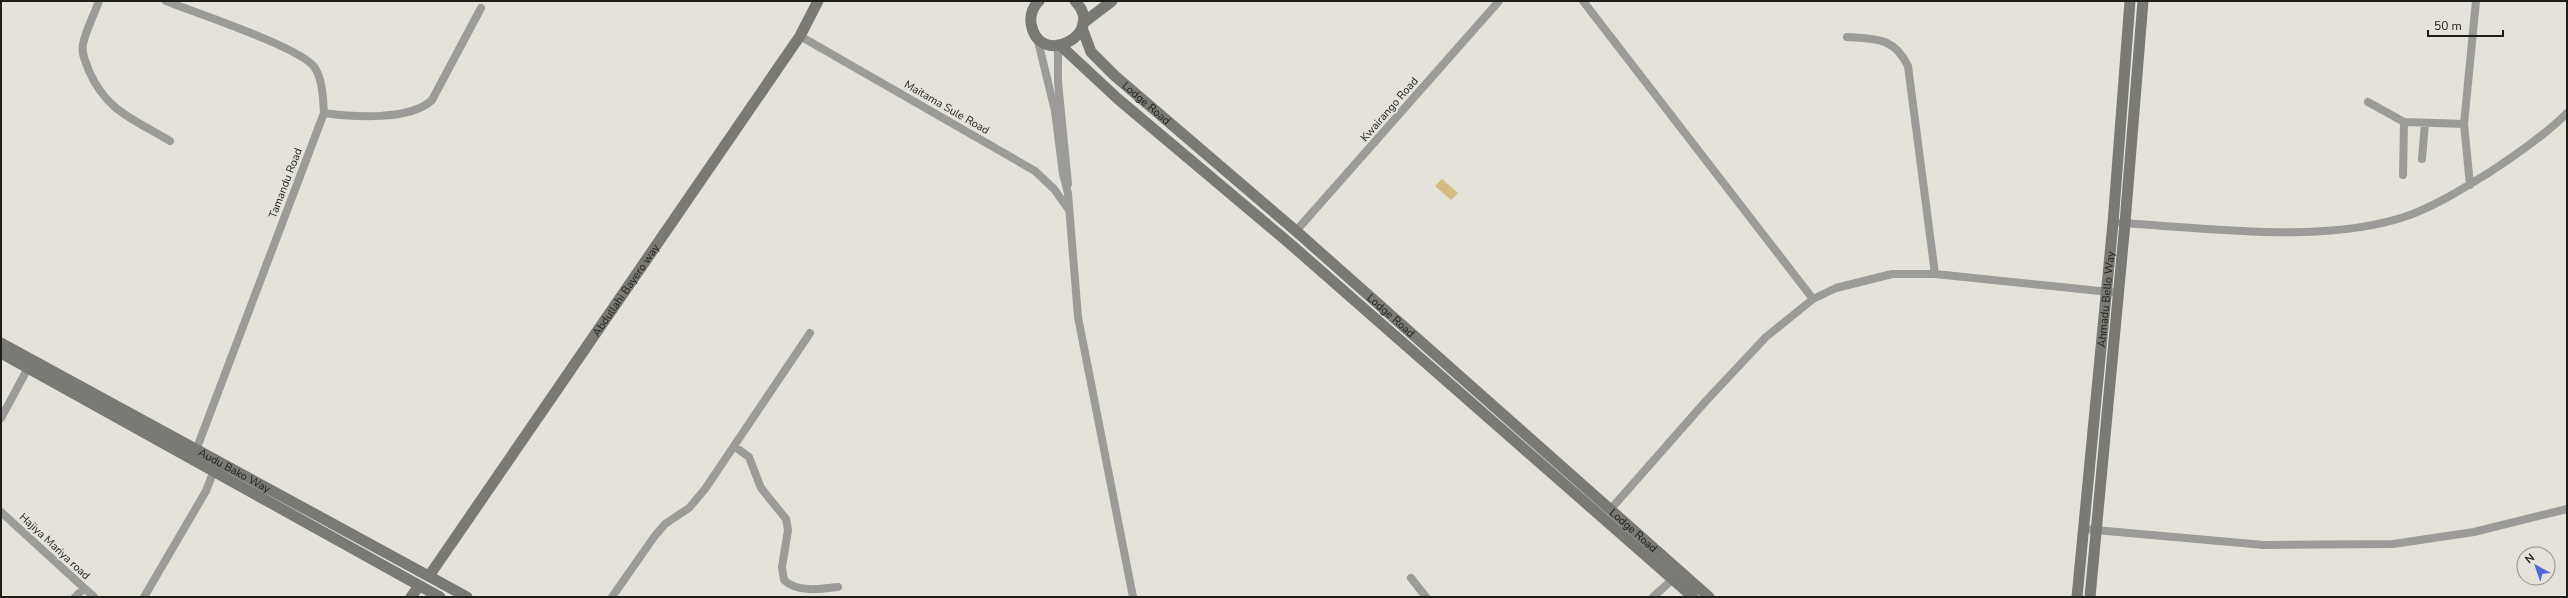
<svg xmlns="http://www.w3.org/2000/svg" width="2568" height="598" viewBox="0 0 2568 598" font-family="'Nunito Sans',sans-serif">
  <rect width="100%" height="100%" fill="#e4e2d9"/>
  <!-- water -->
  <path fill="#d3bd7e" d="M1442 179 1458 193 1451 200 1435 186Z"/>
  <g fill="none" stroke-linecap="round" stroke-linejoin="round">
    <!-- street -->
    <path stroke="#9c9b98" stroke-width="8" d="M99 1C94 15 86 30 83 44 81 54 86 62 89 71 107 112 134 119 170 141
      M166 1C193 12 303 48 315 68 323 81 323 100 324 113L195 453
      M1583 1 1813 299
      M800 36 1035 171 1054 189 1069 210
      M1037 37 1055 111 1063 174 1068 193 1078 317 1133 597
      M1847 37C1876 39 1894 37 1908 66L1935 274
      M1058 46V82L1068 184
      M2368 102 2404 122 2464 124
      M324 113C353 117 410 121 432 100L481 8
      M2422 159 2425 123
      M2403 175 2404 122
      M2470 185 2464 124 2476 1
      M2121 223C2209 228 2326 245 2410 215 2439 204 2464 188 2490 172 2516 155 2545 135 2567 113
      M1296 231 1499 1
      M1 418 28 368
      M734 446 749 457 761 488 786 519 788 530 782 567 784 580C797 593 822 589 838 587
      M1610 510 1705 402 1766 337 1813 299 1836 288 1892 274H1935L2119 293
      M1 512 94 597
      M2084 529 2264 545 2393 544 2474 532 2567 509
      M1411 578 1426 597
      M75 597 84 588
      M144 597 206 491 214 470
      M612 597 654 537 665 524 689 508 705 489 810 333
      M1653 597 1673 579"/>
    <!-- secondary -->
    <g stroke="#7b7974" stroke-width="11">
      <path d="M1039 1C1033 6 1030 15 1031 23 1038 70 1108 34 1075 1"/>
      <path d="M1083 23 1112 1"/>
      <path id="s1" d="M1082 28 1091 52 1115 76 1296 231 1709 597"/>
      <path d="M1061 46 1118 99 1288 242 1693 597"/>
      <path id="s2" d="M1 343 467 597"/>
      <path d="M1 353 440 597"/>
      <path id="s3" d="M429 576 800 36 818 1"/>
      <path d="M411 597 419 586"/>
      <path id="s4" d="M2077 597 2113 223 2130 1"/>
      <path d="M2090 597 2125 223 2143 1"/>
    </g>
  </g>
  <g text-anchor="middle" stroke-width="4" stroke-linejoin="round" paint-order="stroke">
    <!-- street labels -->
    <g font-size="11" fill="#1e1d1a" stroke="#e4e2d9">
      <text dy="4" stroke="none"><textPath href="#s1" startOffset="101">Lodge Road</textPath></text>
      <text transform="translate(947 107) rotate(30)" y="4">Maitama Sule Road</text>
      <text transform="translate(1389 109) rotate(-49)" y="4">Kwairango Road</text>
      <text transform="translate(285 183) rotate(-69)" y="4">Tamandu Road</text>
      <text dy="4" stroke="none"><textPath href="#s3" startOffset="347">Abdullahi Bayero way</textPath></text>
      <text dy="4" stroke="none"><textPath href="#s4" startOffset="299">Ahmadu Bello Way</textPath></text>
      <text dy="4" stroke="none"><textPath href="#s1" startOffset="425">Lodge Road</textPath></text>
      <text dy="4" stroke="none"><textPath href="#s2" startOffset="266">Audu Bako Way</textPath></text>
      <text dy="4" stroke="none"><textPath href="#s1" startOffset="749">Lodge Road</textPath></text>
      <text transform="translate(55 546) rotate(43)" y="4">Hajiya Mariya road</text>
    </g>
  </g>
  <!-- border -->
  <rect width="2568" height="598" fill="none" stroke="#1e1d1a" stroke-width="4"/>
  <!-- north arrow -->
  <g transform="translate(2536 566) rotate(320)"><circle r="19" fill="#e4e2d9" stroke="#95938d"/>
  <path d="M0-3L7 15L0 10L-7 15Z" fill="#5067dc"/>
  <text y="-6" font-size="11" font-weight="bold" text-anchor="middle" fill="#1e1d1a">N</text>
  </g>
  <!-- scale -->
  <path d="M2428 30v6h75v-6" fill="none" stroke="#1e1d1a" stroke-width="2"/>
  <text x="2434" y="30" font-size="12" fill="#1e1d1a" stroke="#e4e2d9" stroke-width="3" paint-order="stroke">50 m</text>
</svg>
